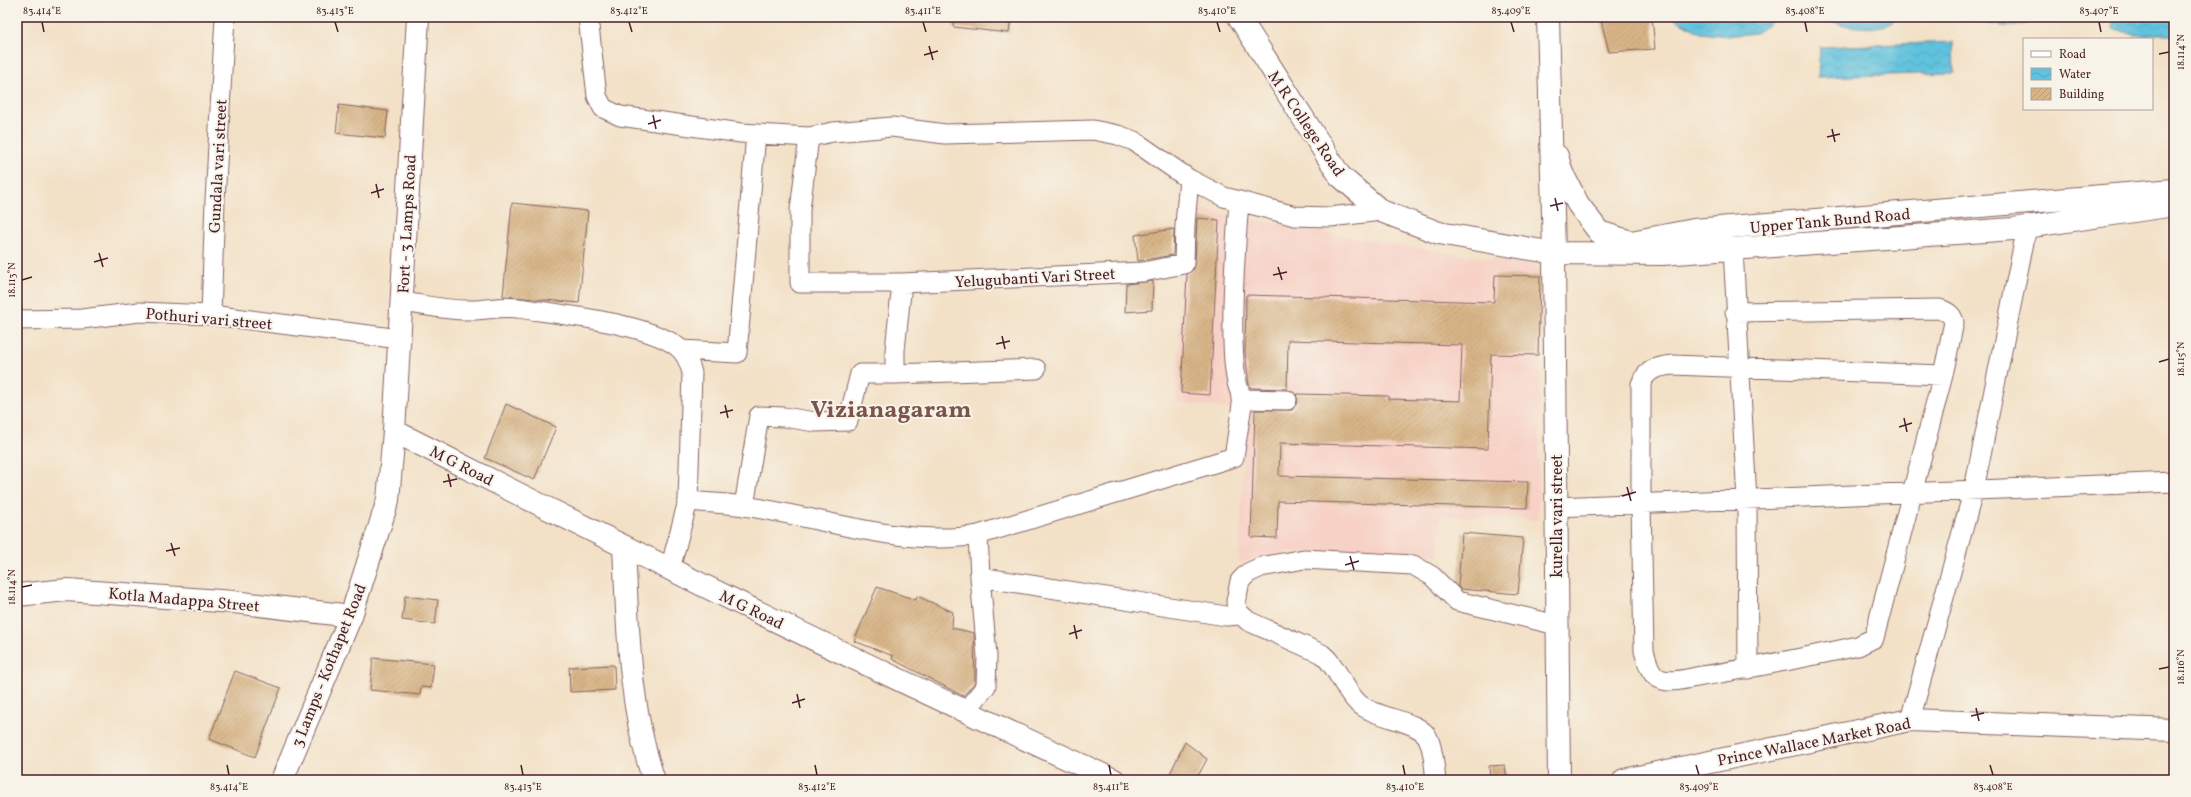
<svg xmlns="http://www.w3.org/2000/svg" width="2191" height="797" viewBox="0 0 2191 797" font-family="Vollkorn,serif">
  <defs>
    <pattern id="water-waves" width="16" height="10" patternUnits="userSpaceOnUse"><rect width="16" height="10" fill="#60c2de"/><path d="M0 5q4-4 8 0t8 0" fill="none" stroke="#55a6bf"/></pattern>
    <pattern id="building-hatch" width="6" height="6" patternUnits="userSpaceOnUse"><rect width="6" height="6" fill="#d8b587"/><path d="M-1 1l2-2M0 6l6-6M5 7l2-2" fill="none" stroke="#bb9b75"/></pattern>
  </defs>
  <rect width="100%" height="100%" fill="#f7f3e8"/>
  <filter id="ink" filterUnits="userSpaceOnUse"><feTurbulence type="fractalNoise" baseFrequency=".025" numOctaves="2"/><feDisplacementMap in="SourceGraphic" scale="8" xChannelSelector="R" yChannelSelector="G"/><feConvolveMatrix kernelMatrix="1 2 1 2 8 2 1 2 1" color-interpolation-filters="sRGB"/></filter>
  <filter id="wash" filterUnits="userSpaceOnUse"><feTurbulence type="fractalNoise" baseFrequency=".012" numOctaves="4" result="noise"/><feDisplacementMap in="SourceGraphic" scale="16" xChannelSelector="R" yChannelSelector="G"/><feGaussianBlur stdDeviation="0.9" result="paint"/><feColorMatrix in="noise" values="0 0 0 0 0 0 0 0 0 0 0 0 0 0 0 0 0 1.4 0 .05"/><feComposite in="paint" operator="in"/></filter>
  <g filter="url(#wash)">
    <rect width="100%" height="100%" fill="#f3e1c7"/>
    <!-- built -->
    <path fill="#f7d1c6" d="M1185 207 1377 242 1542 267 1538 520 1440 516 1438 555 1288 551 1239 563 1245 411 1176 402Z"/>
    <!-- water -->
    <path fill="url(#water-waves)" stroke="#557084" d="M1676 17H1779L1756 33 1727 36 1701 33 1676 20Z
      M1819 17H1899C1896 19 1892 23 1889 24 1871 32 1835 25 1819 17Z
      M1967 17H2041C2022 31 1988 27 1967 17Z
      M2113 17H2174V35H2133L2113 28Z
      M1953 42 1954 73 1818 77 1820 47Z"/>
    <g id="blocks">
      <!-- building -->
      <path fill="url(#building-hatch)" d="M954 17H1011L1009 33 953 27Z
        M1652 17 1655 49 1609 52 1601 20Z
        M339 105 388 111 385 138 336 133Z
        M512 203 588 211 579 303 503 296Z
        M1197 218 1219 220 1210 395 1181 393 1187 274 1194 269 1195 265Z
        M1174 229 1173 255 1138 261 1135 235Z
        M1495 275 1540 276 1538 355 1491 354 1488 449 1280 443 1279 476 1528 482 1527 508 1278 501 1277 538 1251 537 1255 410H1292L1298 401 1296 394 1388 396V399L1460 401 1462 345 1288 340 1287 389 1251 388 1249 384 1245 352 1246 295 1494 302Z
        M1153 281 1152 310 1125 312 1126 284Z
        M506 404 556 427 534 480 485 458Z
        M1462 533 1523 538 1518 594 1460 589 1458 586Z
        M877 587 916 600 917 596 953 612 952 628 974 633 975 682 963 696 892 659 893 656 854 641Z
        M405 596 438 600 435 624 402 620Z
        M373 658 434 664 431 688 421 687 420 695 370 690Z
        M614 665 615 690 570 692 569 667Z
        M235 671 281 688 255 757 209 739Z
        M1185 742 1207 759 1196 780H1167Z
        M1505 765 1507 780H1490L1489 766Z"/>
    </g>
  </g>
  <g filter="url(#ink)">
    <use href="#blocks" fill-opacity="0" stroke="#856362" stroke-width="1"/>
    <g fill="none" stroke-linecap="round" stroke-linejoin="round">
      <defs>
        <path id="street" d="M588 17 597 96 603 108 620 116 741 133 809 137 833 132 892 127 945 134 1093 130 1118 135 1134 141 1189 179 1224 197 1295 216 1330 217 1381 211
          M809 137 800 210V283H902L1143 272 1184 264 1185 225 1189 179
          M1239 201C1237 231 1223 385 1245 399L1287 400
          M1733 249 1747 500 1748 669
          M902 283 895 350V374L1036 369
          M402 302C425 305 448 311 471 310 487 310 500 306 518 308 555 314 659 324 682 351 688 358 690 365 692 373L688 501 670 569
          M1735 312 1939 309C1947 311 1952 314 1954 322L1943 375 1874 638 1858 646C1806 657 1755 668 1702 676 1690 678 1674 683 1663 680 1650 677 1647 661 1644 651L1641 503V384C1647 368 1658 367 1673 365L1943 375
          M211 315 215 201 225 17
          M17 320 82 319 139 312 211 315 400 339
          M681 350 737 353 756 134
          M688 501C706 503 725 503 743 506 819 516 901 548 978 535L1234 457 1242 405 1240 392
          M744 506 759 416 784 417 815 422 848 421 860 374H895
          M1556 507 2174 482
          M978 535 980 577 1226 616 1240 615
          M965 712 986 686 987 656 980 577
          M1910 720 1974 489 2027 227
          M1436 780C1434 767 1434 750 1428 738 1420 720 1376 719 1358 703 1343 689 1338 667 1322 654L1248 621 1237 611 1236 601 1240 581 1248 573 1261 567 1304 559 1413 565 1432 576 1457 601 1557 625"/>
        <path id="secondary" d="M1239 17 1340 176 1381 211 1439 233 1554 253 1662 254 2013 229 2174 205
          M1548 17 1554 253 1559 780
          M1557 156 1562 173 1578 204 1599 232 1631 242 1694 230 2174 190
          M394 431 418 17
          M624 547C628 625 628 705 654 780
          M17 595 67 590 234 602 351 616"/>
        <path id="primary" d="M282 780 351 616 388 500 394 431C632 552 871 669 1114 780
          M1624 780 1910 720 2174 730"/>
      </defs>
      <!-- street casing -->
      <use href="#street" stroke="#856362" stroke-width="21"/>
      <!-- secondary casing -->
      <use href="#secondary" stroke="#856362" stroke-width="24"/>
      <!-- primary casing -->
      <use href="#primary" stroke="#856362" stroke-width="24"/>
      <!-- street -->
      <use href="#street" stroke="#fff" stroke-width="19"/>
      <!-- secondary -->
      <use href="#secondary" stroke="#fff" stroke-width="22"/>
      <!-- primary -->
      <use href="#primary" stroke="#fff" stroke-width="22"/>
    </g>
  </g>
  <!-- ticks -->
  <path fill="none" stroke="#4a1f2b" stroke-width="1.5" d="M42 22 44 32M335 22 338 32M629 22 632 32M923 22 926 32M1217 22 1220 32M1511 22 1514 32M1805 22 1807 32M2099 22 2101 32M929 46 933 60M2159 54 2169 52M924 55 938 51M653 115 656 129M648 124 661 120M1832 129 1835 142M1827 137 1840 134M376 184 379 198M371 193 384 189M1555 198 1558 211M1550 206 1563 203M99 253 103 267M94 262 108 258M1278 267 1282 280M1273 275 1287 272M22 280 32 277M1002 336 1005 349M996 344 1010 341M2159 362 2169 359M725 405 728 418M720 413 733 410M1904 418 1907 432M1899 427 1912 423M448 474 451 487M443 482 457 479M1627 487 1631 501M1622 496 1636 492M171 543 175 556M166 551 180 548M1350 556 1354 570M1345 565 1359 561M22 587 32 585M1074 625 1077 639M1069 634 1082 630M2159 669 2169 667M797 694 800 708M792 703 805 699M1976 708 1979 721M1971 716 1984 713M227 765 229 775M521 765 523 775M815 765 817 775M1109 765 1111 775M1403 765 1405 775M1696 765 1699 775M1990 765 1993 775"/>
  <g text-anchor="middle" stroke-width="4" stroke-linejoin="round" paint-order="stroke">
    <!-- street labels -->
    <g font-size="16" fill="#4a1f2b" stroke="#f7f3e8">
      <text transform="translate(1307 123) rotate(56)" y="6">M R College Road</text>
      <text transform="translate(217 166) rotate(-87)" y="6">Gundala vari street</text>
      <text transform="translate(1830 220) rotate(-5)" y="6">Upper Tank Bund Road</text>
      <text transform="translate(406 224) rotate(-87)" y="6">Fort - 3 Lamps Road</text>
      <text transform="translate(1035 277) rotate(-3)" y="6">Yelugubanti Vari Street</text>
      <text transform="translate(209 318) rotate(5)" y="6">Pothuri vari street</text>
      <text transform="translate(462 465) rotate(27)" y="6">M G Road</text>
      <text transform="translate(1556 516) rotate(-90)" y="6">kurella vari street</text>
      <text transform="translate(184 599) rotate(5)" y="6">Kotla Madappa Street</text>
      <text transform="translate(752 609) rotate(26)" y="6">M G Road</text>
      <text transform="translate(328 665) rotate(-68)" y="6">3 Lamps - Kothapet Road</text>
      <text transform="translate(1814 741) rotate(-11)" y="6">Prince Wallace Market Road</text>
    </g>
    <!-- town labels -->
    <g font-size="24" font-weight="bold" fill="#7c544b" stroke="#f7f3e8">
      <text x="891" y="417">Vizianagaram</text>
    </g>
  </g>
  <!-- margin -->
  <rect width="2191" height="797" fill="none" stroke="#f7f3e8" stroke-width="44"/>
  <!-- legend -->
  <rect x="2023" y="38" width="130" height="72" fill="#f7f3e8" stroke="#b29e9c"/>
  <rect x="2031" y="51" width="20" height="6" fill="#ffffff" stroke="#b29e9c"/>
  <text x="2059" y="58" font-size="12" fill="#4a1f2b">Road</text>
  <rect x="2031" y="68" width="20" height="12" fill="url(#water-waves)" stroke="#b29e9c"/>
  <text x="2059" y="78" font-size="12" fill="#4a1f2b">Water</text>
  <rect x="2031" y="88" width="20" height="12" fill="url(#building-hatch)" stroke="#b29e9c"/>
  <text x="2059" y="98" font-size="12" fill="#4a1f2b">Building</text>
  <rect x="22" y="22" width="2147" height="753" fill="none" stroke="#4a1f2b" stroke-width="1.5"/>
  <g font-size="10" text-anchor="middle" fill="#4a1f2b">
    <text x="42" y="14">83.414°E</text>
    <text x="335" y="14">83.413°E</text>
    <text x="629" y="14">83.412°E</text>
    <text x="923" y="14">83.411°E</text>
    <text x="1217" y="14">83.410°E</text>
    <text x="1511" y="14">83.409°E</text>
    <text x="1805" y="14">83.408°E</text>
    <text x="2099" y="14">83.407°E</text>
    <text transform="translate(2180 52) rotate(-90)" y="4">18.114°N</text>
    <text transform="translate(11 280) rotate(-90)" y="4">18.113°N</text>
    <text transform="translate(2180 359) rotate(-90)" y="4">18.115°N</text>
    <text transform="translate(11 587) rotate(-90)" y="4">18.114°N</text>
    <text transform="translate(2180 667) rotate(-90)" y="4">18.116°N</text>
    <text x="229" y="790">83.414°E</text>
    <text x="523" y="790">83.413°E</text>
    <text x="817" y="790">83.412°E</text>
    <text x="1111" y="790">83.411°E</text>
    <text x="1405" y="790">83.410°E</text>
    <text x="1699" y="790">83.409°E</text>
    <text x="1993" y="790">83.408°E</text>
  </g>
</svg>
